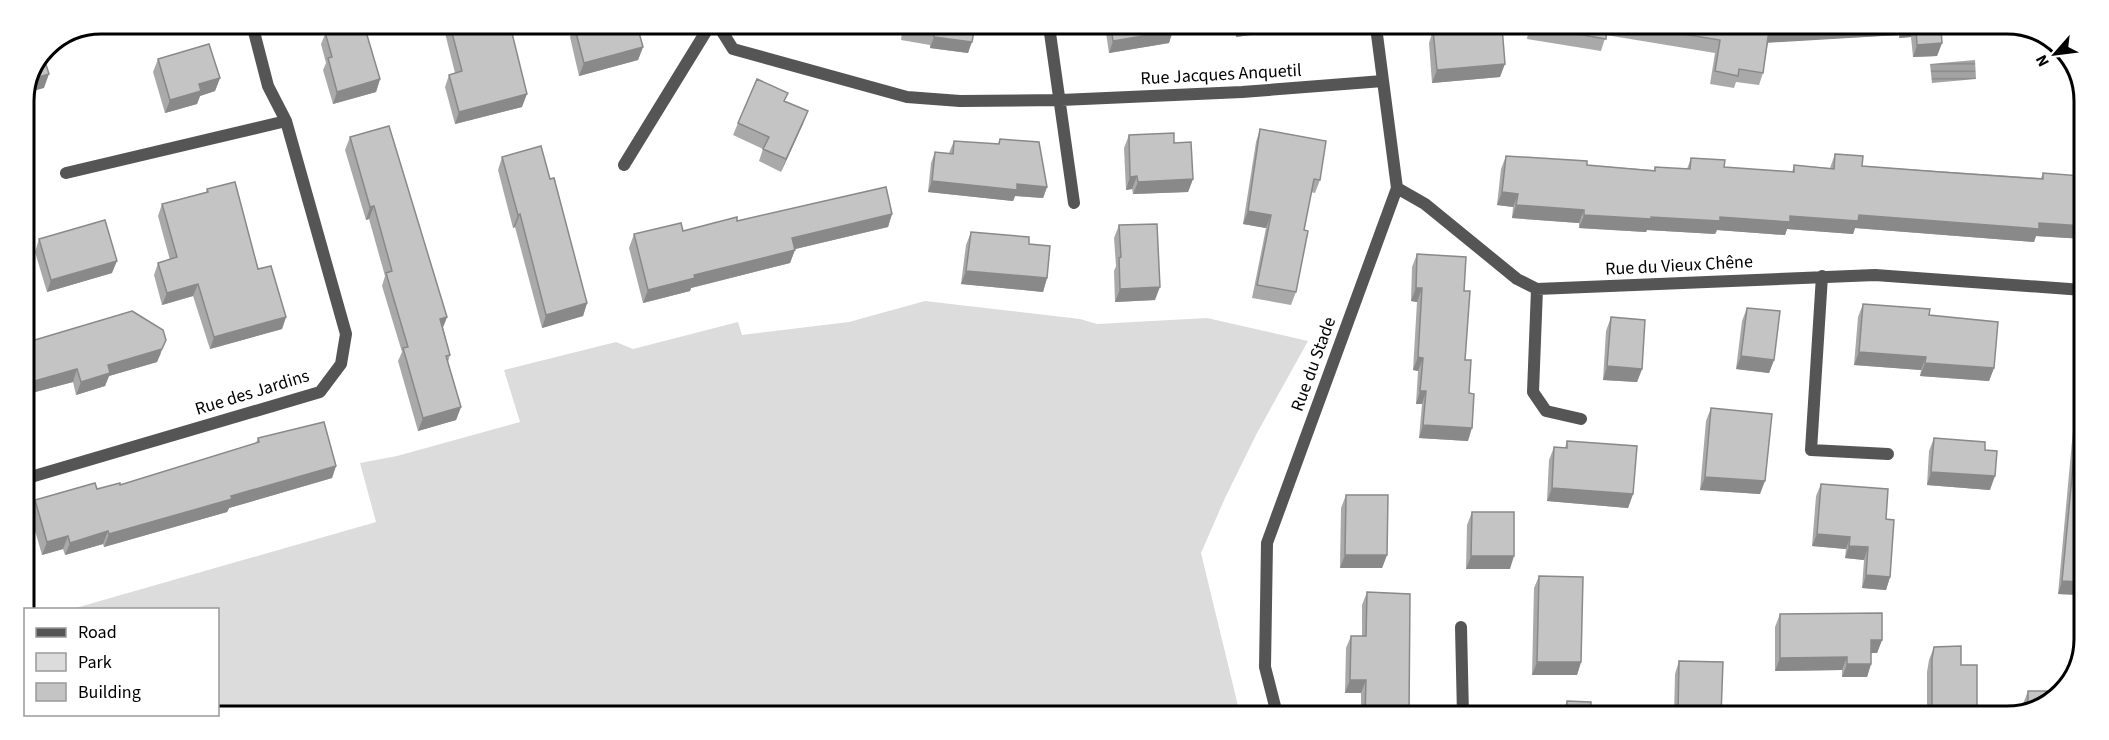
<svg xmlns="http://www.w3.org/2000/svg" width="2109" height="740" viewBox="0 0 2109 740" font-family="'Source Sans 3',sans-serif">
  <defs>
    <pattern id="water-rules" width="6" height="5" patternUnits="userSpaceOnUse" patternTransform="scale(1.5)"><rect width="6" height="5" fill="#a3a3a3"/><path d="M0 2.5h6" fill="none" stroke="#8b8b8b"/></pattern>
  </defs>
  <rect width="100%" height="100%" fill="#fff"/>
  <!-- park -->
  <path fill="#dcdcdc" d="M925 301 1080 319 1097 324 1207 318 1308 341 1257 433 1225 498 1201 553 1240 714 218 712V610L72 609 376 522 360 463 397 456 520 422 504 370 616 342 633 349 738 322 742 335 849 322Z"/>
  <!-- water -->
  <path fill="url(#water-rules)" d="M1975 60 1976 79 1932 83 1930 64Z"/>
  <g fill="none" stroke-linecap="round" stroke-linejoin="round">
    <!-- minor -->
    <path stroke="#555" stroke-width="12" d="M718 25 733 49 907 97 960 101 1061 100 1242 92 1383 81
      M1049 26 1074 203
      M624 165 710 25
      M66 173 286 121
      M1397 188 1425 204 1517 279 1537 289 1875 275 2083 290
      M1822 276 1811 450 1888 454
      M1537 289 1533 392 1546 411 1581 419
      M24 479 320 392 341 364 346 334 286 121 268 86 252 24
      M1461 627 1463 715
      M1277 714 1265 667 1267 543 1397 188 1376 27"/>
  </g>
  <!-- wall -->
  <path fill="#a9a9a9" d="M324 24 364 25 380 79 376 92 333 104 323 70 326 63 321 44 326 32Z
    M443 25H519L510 27 522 107 455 124 445 87 449 75 455 73Z
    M574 25 643 47 638 60 579 76 570 37Z
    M903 26H975L968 53 930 48V45L901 40Z
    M1105 26H1173L1169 43 1109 53Z
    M1234 26H1281L1279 31 1236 37Z
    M1529 27 2011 28 1941 34 1942 43 1937 56 1913 57 1911 37 1899 38V35L1768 42 1763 73 1759 85 1736 82 1734 88 1710 84 1715 53 1606 35 1601 51 1527 39Z
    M1433 30 1500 77 1432 83 1429 43Z
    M158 59 220 78 215 91 200 96 197 104 165 113 153 72Z
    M785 102 803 124 781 172 759 161 763 149 733 135 738 123Z
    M1260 129 1320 180 1315 193 1311 192 1304 230 1296 292 1291 305 1252 298 1266 228 1243 224 1256 142Z
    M1129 135 1174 143 1193 179 1188 192 1133 194 1132 189 1126 190 1124 148Z
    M350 137 447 317 443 327 450 355 448 362 461 407 456 420 418 431 398 361 402 352 382 286 385 276 369 219 366 220 345 150Z
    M1000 139 1047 187 1043 198 1015 196 1013 201 928 192 931 163 935 152 949 153 954 141 998 144Z
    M1835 154 1862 166 2041 178 2043 173 2079 176 2081 171H2084V239L2036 236 2034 242 1855 228 1853 234 1787 229 1785 235 1717 230 1715 234 1647 230 1646 232 1579 228V223L1512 218 1513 207 1497 205 1501 169 1506 156 1587 165 1654 170 1655 167 1687 169 1691 158 1724 167 1792 172 1794 165 1830 168Z
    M502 157 550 179 587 303 583 316 542 328 515 227 513 228 498 170Z
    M207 189 258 269 286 317 282 329 210 349 193 296 162 305 154 275 158 263 170 260 158 216 162 204 206 192Z
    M892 214 888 227 795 249 790 263 691 288 690 291 643 303 629 248 634 234 683 231 737 221Z
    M1119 225 1155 300 1115 302 1114 271 1116 266 1114 238Z
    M971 232 1029 244 1047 278 1043 292 961 284 966 245Z
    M39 239 112 273 47 292 35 252Z
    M1417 254 1464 291 1465 360 1469 393 1468 441 1419 438 1422 404H1416L1418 371 1413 370 1417 302 1411 301 1412 267Z
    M1863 304 1929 315 1994 368 1989 381 1920 376 1921 370 1854 365 1858 317Z
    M1747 308 1774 360 1769 373 1736 369 1742 321Z
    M1611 317 1642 369 1637 382 1603 380 1606 331Z
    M2083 321 2081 663 2073 674 2080 595 2058 594Z
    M24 329 28 342 161 353 157 362 109 376 105 386 76 395 73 382 24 395Z
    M1711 408 1760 494 1700 490 1706 421Z
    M258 438 336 466 332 478 229 508 227 512 104 547 103 544 65 555 63 549 42 555 30 513 35 500 120 485 256 443Z
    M1934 438 1985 450 1990 490 1927 485 1929 451Z
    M1567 441 1633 494 1628 508 1547 501 1549 460 1554 447 1565 448Z
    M1821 484 1886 519 1890 577 1886 590 1862 588 1864 560 1845 558 1846 549 1812 546 1816 496Z
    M1346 495 1387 555 1382 568H1340L1341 508Z
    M1472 512 1510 569H1466L1467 525Z
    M1539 576 1581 662 1577 675H1532L1534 588Z
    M1367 592 1409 715H1361V693H1345L1346 648 1351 636H1362V605Z
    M1780 614 1882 640 1877 653H1871V664L1867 677H1842V670L1775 671V627Z
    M1934 647 1961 665 1977 716H1927V672L1929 660Z
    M1679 661 1721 715H1674L1675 674Z
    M2028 691 2054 700 2023 711V704Z
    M1567 701 1590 715H1562Z"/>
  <!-- shaded-wall -->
  <path fill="#898989" d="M1239 26H1281L1279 31 1236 37Z
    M1810 28H1902L1899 35 1765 43 1769 30Z
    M1903 28H1914L1911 37 1899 38Z
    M1938 28H2011L1936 35Z
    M1173 31 1169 43 1109 53 1113 41Z
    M934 37 972 42 968 53 930 48Z
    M1942 43 1937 56 1913 57 1917 45Z
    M643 47 638 60 579 76 584 63Z
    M1505 64 1500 77 1432 83 1437 70Z
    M49 74 44 88 26 93 32 79Z
    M220 78 215 91 200 96 197 104 165 113 170 100 199 84Z
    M380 79 376 92 333 104 337 92Z
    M527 94 522 107 455 124 459 112Z
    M808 111 803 124 781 172 786 159Z
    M1137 176 1132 189 1126 190 1130 177Z
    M1193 179 1188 192 1133 194 1138 182Z
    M932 181 1017 184 1047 187 1043 198 1015 196 1013 201 928 192Z
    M1502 192 1518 194 1513 207 1497 205Z
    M1516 205 1584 210 1579 223 1512 218Z
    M374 206 369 219 366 220 370 207Z
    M1248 211 1271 215 1266 228 1243 224Z
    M520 214 515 227 513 228 518 215Z
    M892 214 888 227 787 251 792 238Z
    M1584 215 1651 217 1859 215 2039 223 2084 226V239L2036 236 2034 242 1855 228 1853 234 1787 229 1785 235 1717 230 1715 234 1647 230 1646 232 1579 228Z
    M795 250 790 263 691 288 690 291 643 303 648 290 694 275Z
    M117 261 112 273 47 292 51 280Z
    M966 271 1047 278 1043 292 961 284Z
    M198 284 193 296 162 305 167 293Z
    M1160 287 1155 300 1115 302 1120 289Z
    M1416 288H1422L1417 302 1411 301Z
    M587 303 583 316 542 328 546 315Z
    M286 317 282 329 210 349 214 337Z
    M447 317 442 330 440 319Z
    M166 340 157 362 109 376 105 386 76 395 81 382 108 365Z
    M1859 352 1926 357 1921 370 1854 365Z
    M1741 356 1774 360 1769 373 1736 369Z
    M1418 357 1423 358 1418 371 1413 370Z
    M1925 363 1994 368 1989 381 1920 376Z
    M1607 366 1642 369 1637 382 1603 380Z
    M77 369 73 382 24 395V384Z
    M1420 391H1426L1422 404H1416Z
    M461 407 456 420 418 431 423 418Z
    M1423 425 1472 428 1468 441 1419 438Z
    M336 466 332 478 229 508 227 512 104 547 109 534 231 496Z
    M1931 472 1995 476 1990 490 1927 485Z
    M1705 477 1765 481 1760 494 1700 490Z
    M1552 488 1633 494 1628 508 1547 501Z
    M108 531 103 544 65 555 70 543Z
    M1817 534 1850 537 1846 549 1812 546Z
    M68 536 63 549 42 555 47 542Z
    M1849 546 1868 547 1864 560 1845 558Z
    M1345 555H1387L1382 568H1340Z
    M1471 556H1514L1510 569H1466Z
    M1866 575 1890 577 1886 590 1862 588Z
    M2062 581 2082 582 2081 590 2080 595 2058 594Z
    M1871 640H1882L1877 653H1866Z
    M1847 657 1842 670 1775 671 1780 658Z
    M1537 662H1581L1577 675H1532Z
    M1847 664H1871L1867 677H1842Z
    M1350 680H1366L1361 693H1345Z"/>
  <!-- building -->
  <path fill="#c4c4c4" stroke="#898989" stroke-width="1.5" d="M331 24 364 25 380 79 337 92 328 58 332 57 325 32 333 30Z
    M450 25H510L527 94 459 112 449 75 462 71Z
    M574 25H637L643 47 584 63Z
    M906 26H975L972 42 934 37V34L905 30Z
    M1111 26H1173V31L1113 41Z
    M1470 27H1502L1505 64 1437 70 1433 30Z
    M1537 27H1607L1606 39Z
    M1640 27 1810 28 1769 30 1763 73 1739 69 1738 76 1715 71 1720 40Z
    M1916 28H1941L1942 43 1917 45Z
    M209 44 220 78 199 84 201 91 170 100 158 59Z
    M43 55 49 74 32 79Z
    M757 79 788 93 784 101 808 111 786 159 763 149 769 137 738 123Z
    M389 126 447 317 440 319 450 355 446 356 461 407 423 418 403 348 408 347 386 273 392 271 374 206 370 207 350 137Z
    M1260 129 1326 141 1320 180 1314 179 1304 230 1308 231 1296 292 1257 285 1271 215 1248 211Z
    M1174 133V143L1191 142 1193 179 1138 182 1137 176 1130 177 1129 135Z
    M1000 139 1039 142 1047 187 1017 184V190L932 181 935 152 953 154 954 141 999 144Z
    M541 146 550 179 554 178 587 303 546 315 520 214 518 215 502 157Z
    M1835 154 1863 156 1862 166 1941 172 2043 179V173L2081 176V171H2084V226L2039 223V229L1859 215 1858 221 1790 216V222L1720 217V221L1651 217V219L1584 215V210L1516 205 1518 194 1502 192 1506 156 1587 161V165L1655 171V167L1690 169 1691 158 1725 160 1724 167 1794 172V165L1834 169Z
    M235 182 258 269 271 266 286 317 214 337 198 284 167 293 158 263 177 257 162 204 208 192 207 189Z
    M886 187 892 214 792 238 795 250 694 275 695 278 648 290 634 234 681 223 683 231 737 217V221Z
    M105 220 117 261 51 280 39 239Z
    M1157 224 1160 287 1120 289 1119 258 1121 257 1119 225Z
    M971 232 1029 237V244L1050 246 1047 278 966 271Z
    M1417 254 1466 257 1464 291H1470L1465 360H1471L1469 393 1474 394 1472 428 1423 425 1426 391H1420L1423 358 1418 357 1422 288H1416Z
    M1863 304 1930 309 1929 315 1998 322 1994 368 1925 363 1926 357 1859 352Z
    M1747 308 1780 311 1774 360 1741 356Z
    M132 311 163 330 166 340 162 349 108 365 110 373 81 382 77 369 24 384V329L28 342Z
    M1611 317 1645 320 1642 369 1607 366Z
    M2083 362 2082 582 2062 581Z
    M1711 408 1772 414 1765 481 1705 477Z
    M324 422 336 466 231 496 232 499 109 534 108 531 70 543 68 536 47 542 35 500 95 483 97 489 120 483V485L259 442 258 438Z
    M1934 438 1985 442V450L1997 451 1995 476 1931 472Z
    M1567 441 1637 446 1633 494 1552 488 1554 447 1567 448Z
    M1821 484 1888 489 1886 519 1894 520 1890 577 1866 575 1868 547 1849 546 1850 537 1817 534Z
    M1346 495H1388L1387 555H1345Z
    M1472 512H1514V556H1471Z
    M1539 576 1583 577 1581 662H1537Z
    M1367 592 1410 594 1409 715H1365L1366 680H1350L1351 636H1366Z
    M1882 613V640H1871V664H1847V657L1780 658V614Z
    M2081 618V663L2077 669Z
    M1961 646V665H1977V716H1932V659L1934 647Z
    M1679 661 1723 662 1721 715H1678Z
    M2028 691H2061L2054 700 2028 709Z
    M1567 701 1591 702 1590 715H1566Z"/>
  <g text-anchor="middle" stroke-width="5" stroke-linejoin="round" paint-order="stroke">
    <!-- street labels -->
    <g font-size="18" fill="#000" stroke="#fff">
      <text transform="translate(1221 74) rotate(-3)" y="6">Rue Jacques Anquetil</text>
      <text transform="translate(1679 265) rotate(-3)" y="6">Rue du Vieux Chêne</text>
      <text transform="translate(1313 364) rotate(-70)" y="6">Rue du Stade</text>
      <text transform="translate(252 392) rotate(-17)" y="6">Rue des Jardins</text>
    </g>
  </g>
  <!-- crop -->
  <path d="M0 0H2109V740H0ZM101 34H2007A67 67 0 0 1 2074 101V639A67 67 0 0 1 2007 706H101A67 67 0 0 1 34 639V101A67 67 0 0 1 101 34Z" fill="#fff" fill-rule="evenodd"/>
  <path fill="none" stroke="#000" stroke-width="3" d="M101 34H2007A67 67 0 0 1 2074 101V639A67 67 0 0 1 2007 706H101A67 67 0 0 1 34 639V101A67 67 0 0 1 101 34Z"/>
  <!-- legend -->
  <rect x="24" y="608" width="195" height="108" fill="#ffffff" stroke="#999999" stroke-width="1.5"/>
  <rect x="36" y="628" width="30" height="9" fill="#555555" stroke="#999999" stroke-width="1.5"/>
  <text x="78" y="638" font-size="18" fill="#000000">Road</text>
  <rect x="36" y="653" width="30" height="18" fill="#dcdcdc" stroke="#999999" stroke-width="1.5"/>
  <text x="78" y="668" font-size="18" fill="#000000">Park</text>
  <rect x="36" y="683" width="30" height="18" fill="#c4c4c4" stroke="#999999" stroke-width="1.5"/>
  <text x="78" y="698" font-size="18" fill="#000000">Building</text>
  <!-- north arrow -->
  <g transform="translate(2055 54) rotate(242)" stroke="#ffffff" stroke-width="4.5" paint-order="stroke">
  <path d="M0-4.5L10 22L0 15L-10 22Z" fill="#000000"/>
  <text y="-9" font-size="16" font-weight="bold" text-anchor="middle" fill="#000000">N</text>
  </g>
</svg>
